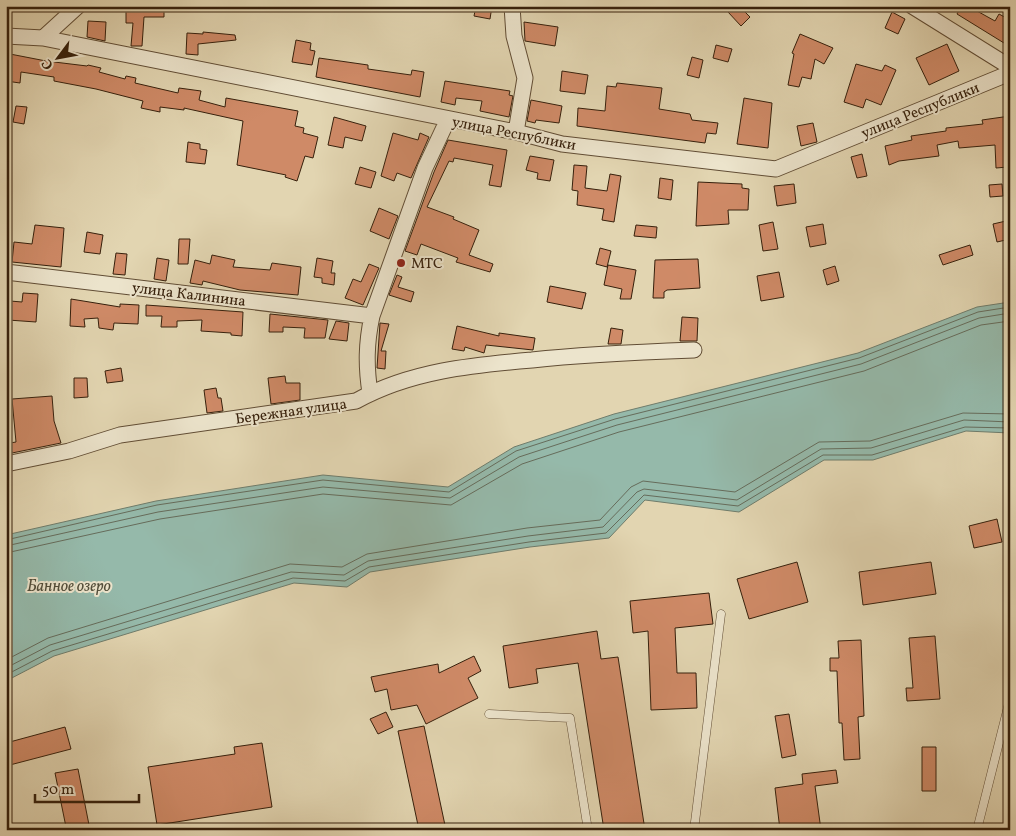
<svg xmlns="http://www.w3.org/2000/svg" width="1016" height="836" viewBox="0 0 1016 836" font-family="Vollkorn,serif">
  <rect width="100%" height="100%" fill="#e2d5b1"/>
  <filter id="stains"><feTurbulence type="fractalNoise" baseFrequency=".004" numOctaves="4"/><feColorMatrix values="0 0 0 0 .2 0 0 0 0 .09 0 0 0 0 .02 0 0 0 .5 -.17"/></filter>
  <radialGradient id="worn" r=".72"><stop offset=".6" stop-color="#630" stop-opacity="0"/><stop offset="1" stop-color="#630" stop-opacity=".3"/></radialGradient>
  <!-- water -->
  <path fill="#95b9aa" stroke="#6f7c6b" d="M1010 302V433L966 431 873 460H824L739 512 645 500 609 538 530 547 370 572 347 587 294 583 54 656 6 681V535L156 501 323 475 448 487 514 447 614 414 858 353 977 307Z"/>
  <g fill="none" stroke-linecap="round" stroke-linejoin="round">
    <!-- shore -->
    <path stroke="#666c5b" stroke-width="1" d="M6 540 157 505 323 480 449 492 516 451 615 419 859 358 978 312 1010 307
      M6 546 158 512 323 487 450 498 519 457 617 425 861 364 979 318 1010 313
      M6 553 160 519 323 494 451 505 522 464 619 432 864 371 981 325 1010 321
      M6 660 48 638 290 564 342 567 367 554 527 528 600 520 631 487 643 481 735 492 819 442 870 441 963 413 1010 414
      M6 668 50 645 291 572 344 575 368 561 528 536 603 527 637 492 644 489 737 500 821 449 871 448 964 420 1010 422
      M6 675 52 651 293 578 345 581 369 567 529 542 606 533 644 495 738 506 823 455H872L965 427 1010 428"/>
  </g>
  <!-- building -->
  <path fill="#cf8a67" stroke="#36200c" d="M126 6H164V17H144L142 46H131L133 23H126Z
    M476 6H492L490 19 474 16Z
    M734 6H739L750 17 741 26 728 12Z
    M961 6H968L995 21 999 14 1010 20V34L1004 43 957 14Z
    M892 12 905 19 898 34 885 28Z
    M88 21 106 22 105 41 87 37Z
    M524 22 558 27 555 46 525 41Z
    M203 32 235 35 236 40 198 44V55L186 54 187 33 203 34Z
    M800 34 833 48 824 64 815 59 811 79 802 77 799 87 788 85 794 54 792 53Z
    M296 40 311 43 310 50 315 51 312 65 292 62Z
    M947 44 959 71 929 85 916 58Z
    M716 45 732 49 728 62 713 58Z
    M10 54 46 61 87 66 88 65 101 68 99 72 125 79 126 76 136 78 135 83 178 93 179 88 201 91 199 100 225 107 226 98 298 111 295 126 304 128 303 133 318 137 313 158 305 156 297 181 285 177 286 175 237 165 243 121 184 108V110L160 107V112L141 108 143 101 96 89 54 81V77L21 72 20 83 6 81Z
    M692 57 703 60 699 78 687 75Z
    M319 58 368 65V69L411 75 412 70 424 72 420 97 316 77Z
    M856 64 882 71 885 65 896 70 881 105 866 99 863 108 844 102Z
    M562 71 588 75 585 94 560 91Z
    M445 81 510 91 509 95 513 96 509 117 480 111 482 101 456 98 455 105 441 102Z
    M617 83 662 88 659 109 690 114 692 120 718 123 716 134 707 133 705 143 577 126 578 108 605 111 607 86 616 87Z
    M744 98 772 103 768 148 737 144Z
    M531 100 562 106 559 123 536 120 535 123 527 121Z
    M16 106 27 107 24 124 13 122Z
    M1010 116V127L1007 128 1008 167 996 168 995 145 959 148 958 141 937 145 939 156 899 161 889 165 885 146 912 140 911 136 946 131V128L983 124 982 120Z
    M334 117 366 126 362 141 345 137 343 148 328 145Z
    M813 123 817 142 801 146 797 126Z
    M393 133 418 140 420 133 429 137 411 178 397 173 394 181 381 176Z
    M448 140 507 150 501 187 489 185 493 165 454 158 453 162 449 161 427 207 454 217 453 219 479 230 469 255 493 264 490 272 456 262 458 258 421 244 417 255 405 251 434 172Z
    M188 142 200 144V149L207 150 205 164 186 162Z
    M862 154 867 176 857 178 851 157Z
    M530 156 554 160 550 181 537 179 538 173 526 170Z
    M574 165 587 166 585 188 607 191 610 174 621 176 614 222 602 220 604 209 577 205 578 191 572 190Z
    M360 167 376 172 371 188 355 184Z
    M660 178 673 180 671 200 658 198Z
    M698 182 742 184V188L749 189 748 210H728L729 224 696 226Z
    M794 184 796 203 777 206 774 186Z
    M1002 184 1003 196 990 197 989 185Z
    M379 208 398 216 389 239 370 231Z
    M1006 221 1010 239 997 242 993 224Z
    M773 222 778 249 763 251 759 225Z
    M823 224 826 244 810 247 806 227Z
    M35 225 64 228 61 267 12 262 14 242 32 244Z
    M636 225 657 227 656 238 634 236Z
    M87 232 103 235 100 254 84 252Z
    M179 239H190L188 264H178Z
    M970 245 973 255 943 265 939 255Z
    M600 248 611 251 607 267 596 264Z
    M116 253 127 254 125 275 113 274Z
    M212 255 235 260 233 267 270 270 272 263 301 267 298 295 240 290 203 281 202 285 190 283 195 260 210 264Z
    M157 258 169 260 166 281 154 279Z
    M317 258 333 261 331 273H335L334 285 322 283V278L314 277Z
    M698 259 700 288 667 290 664 292V298H653L655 260Z
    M369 264 379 268 363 305 345 298 353 279 361 282Z
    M608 265 636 270 631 299H620L622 289 604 285Z
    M835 266 839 281 827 285 823 270Z
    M779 272 784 297 761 301 757 276Z
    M397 275 402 277 398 287 414 292 411 302 389 295Z
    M550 286 586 293 582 309 547 302Z
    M23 293 38 294 36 322 8 320 10 301 22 302Z
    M71 299 120 307V304L139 305 138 324 114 323 113 330 99 328 98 318 84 319 85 327 70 326Z
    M146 305 243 312 242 336 231 335V333L201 331 202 320 177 321V327H161L162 316H146Z
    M270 314 328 320 325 338H304L305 328 283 327V332H269Z
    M682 317 698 318 697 341H680Z
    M336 321 349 323 347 341 329 339Z
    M380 323 389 324 381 351H386L385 369 377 368Z
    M457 326 499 336V333L535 338 533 350 486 345 484 353 465 347 464 351 452 349Z
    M611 328 623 330 621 344H608Z
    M121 368 123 381 107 383 105 371Z
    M285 376 286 383H300V400L271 404 268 378Z
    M74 378H87L88 397 74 398Z
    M216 388 218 398H221L223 411 207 413 204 390Z
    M52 396 54 421 61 443 12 453 10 443 16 442 12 399Z
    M997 519 1002 542 974 548 969 526Z
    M797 562 808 602 749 619 737 579Z
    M931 562 936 594 863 605 859 572Z
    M709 593 713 624 675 628 677 673H696L697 708 651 710 648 631 633 633 630 601Z
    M597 631 601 659 618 657 645 830H604L578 663 536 669 538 683 509 688 503 646Z
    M935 636 940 699 907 701 906 688H913L909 638Z
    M861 640 864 716 858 717 860 759 844 760 842 723H839L837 671H830V658H839L838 641Z
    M474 656 481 671 468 678 478 698 426 724 417 705 391 710 387 689 375 692 371 677 438 664 439 673Z
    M386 712 393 727 378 734 370 719Z
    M789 714 796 755 782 758 775 716Z
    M424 726 446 830H419L398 731Z
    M65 727 71 749 6 766V743Z
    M262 743 272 807 157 825 148 767 235 754 234 747Z
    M922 747H936V791H922Z
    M78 769 90 830H73L72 825 66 827 55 773Z
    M836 770 838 783 815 786 821 830H780L775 788 803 784 802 774Z"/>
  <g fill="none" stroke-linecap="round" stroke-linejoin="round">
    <defs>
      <path id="service" d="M489 714 570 718 588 830
        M694 830 721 614
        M977 830 1010 699"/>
      <path id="minor" d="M512 6 514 36 525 78 516 132
        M912 6 1010 67
        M6 36 43 38 516 132 562 144 776 169 1010 73
        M43 38 78 6
        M6 272 372 316
        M370 393C366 366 366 344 372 316L425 168 448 119
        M6 464 69 451 120 435 356 401C410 371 472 365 532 360 586 354 640 352 694 350"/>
    </defs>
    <!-- service casing -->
    <use href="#service" stroke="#614d35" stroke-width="9"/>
    <!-- minor casing -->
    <use href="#minor" stroke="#614d35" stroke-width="17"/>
    <!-- service -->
    <use href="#service" stroke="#ece4cc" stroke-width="8"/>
    <!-- minor -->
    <use href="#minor" stroke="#ece4cc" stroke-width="15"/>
  </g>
  <!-- markers -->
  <circle fill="#8f2418" stroke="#ece4cc" stroke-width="2" cx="401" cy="263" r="5"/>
  <g text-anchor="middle" stroke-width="4" stroke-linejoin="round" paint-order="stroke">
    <!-- street labels -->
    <g font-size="15" fill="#36200c" stroke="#ece4cc">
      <text transform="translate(920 110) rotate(-22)" y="5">улица Республики</text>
      <text transform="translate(514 133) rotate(11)" y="5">улица Республики</text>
      <text transform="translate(189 294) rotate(7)" y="5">улица Калинина</text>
      <text transform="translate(291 411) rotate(-8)" y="5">Бережная улица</text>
    </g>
    <!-- poi labels -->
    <g font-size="15" fill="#36200c" stroke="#ece4cc" text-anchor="start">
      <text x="411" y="268">МТС</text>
    </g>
    <!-- water labels -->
    <g font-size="16" font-style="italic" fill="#524e3b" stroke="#ece4cc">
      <text x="69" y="591">Банное озеро</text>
    </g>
  </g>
  <!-- margin -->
  <rect width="1016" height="836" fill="none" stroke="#e2d5b1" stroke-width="25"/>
  <rect x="8" y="8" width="1001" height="821" fill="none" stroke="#36200c" stroke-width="2.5"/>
  <rect x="12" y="12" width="991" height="811" fill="none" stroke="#36200c"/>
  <!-- north arrow -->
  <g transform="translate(58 58) rotate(238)" stroke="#ece4cc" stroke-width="4" paint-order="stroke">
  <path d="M0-4L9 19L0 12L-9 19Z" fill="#36200c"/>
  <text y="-8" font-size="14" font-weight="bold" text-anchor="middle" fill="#36200c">С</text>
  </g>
  <!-- scale -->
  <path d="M35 794v8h104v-8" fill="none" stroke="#36200c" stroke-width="2.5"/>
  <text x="42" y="794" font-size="15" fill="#36200c" stroke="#ece4cc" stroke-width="4" paint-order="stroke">50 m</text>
  <rect width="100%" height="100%" filter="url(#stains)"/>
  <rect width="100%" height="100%" fill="url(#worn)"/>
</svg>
